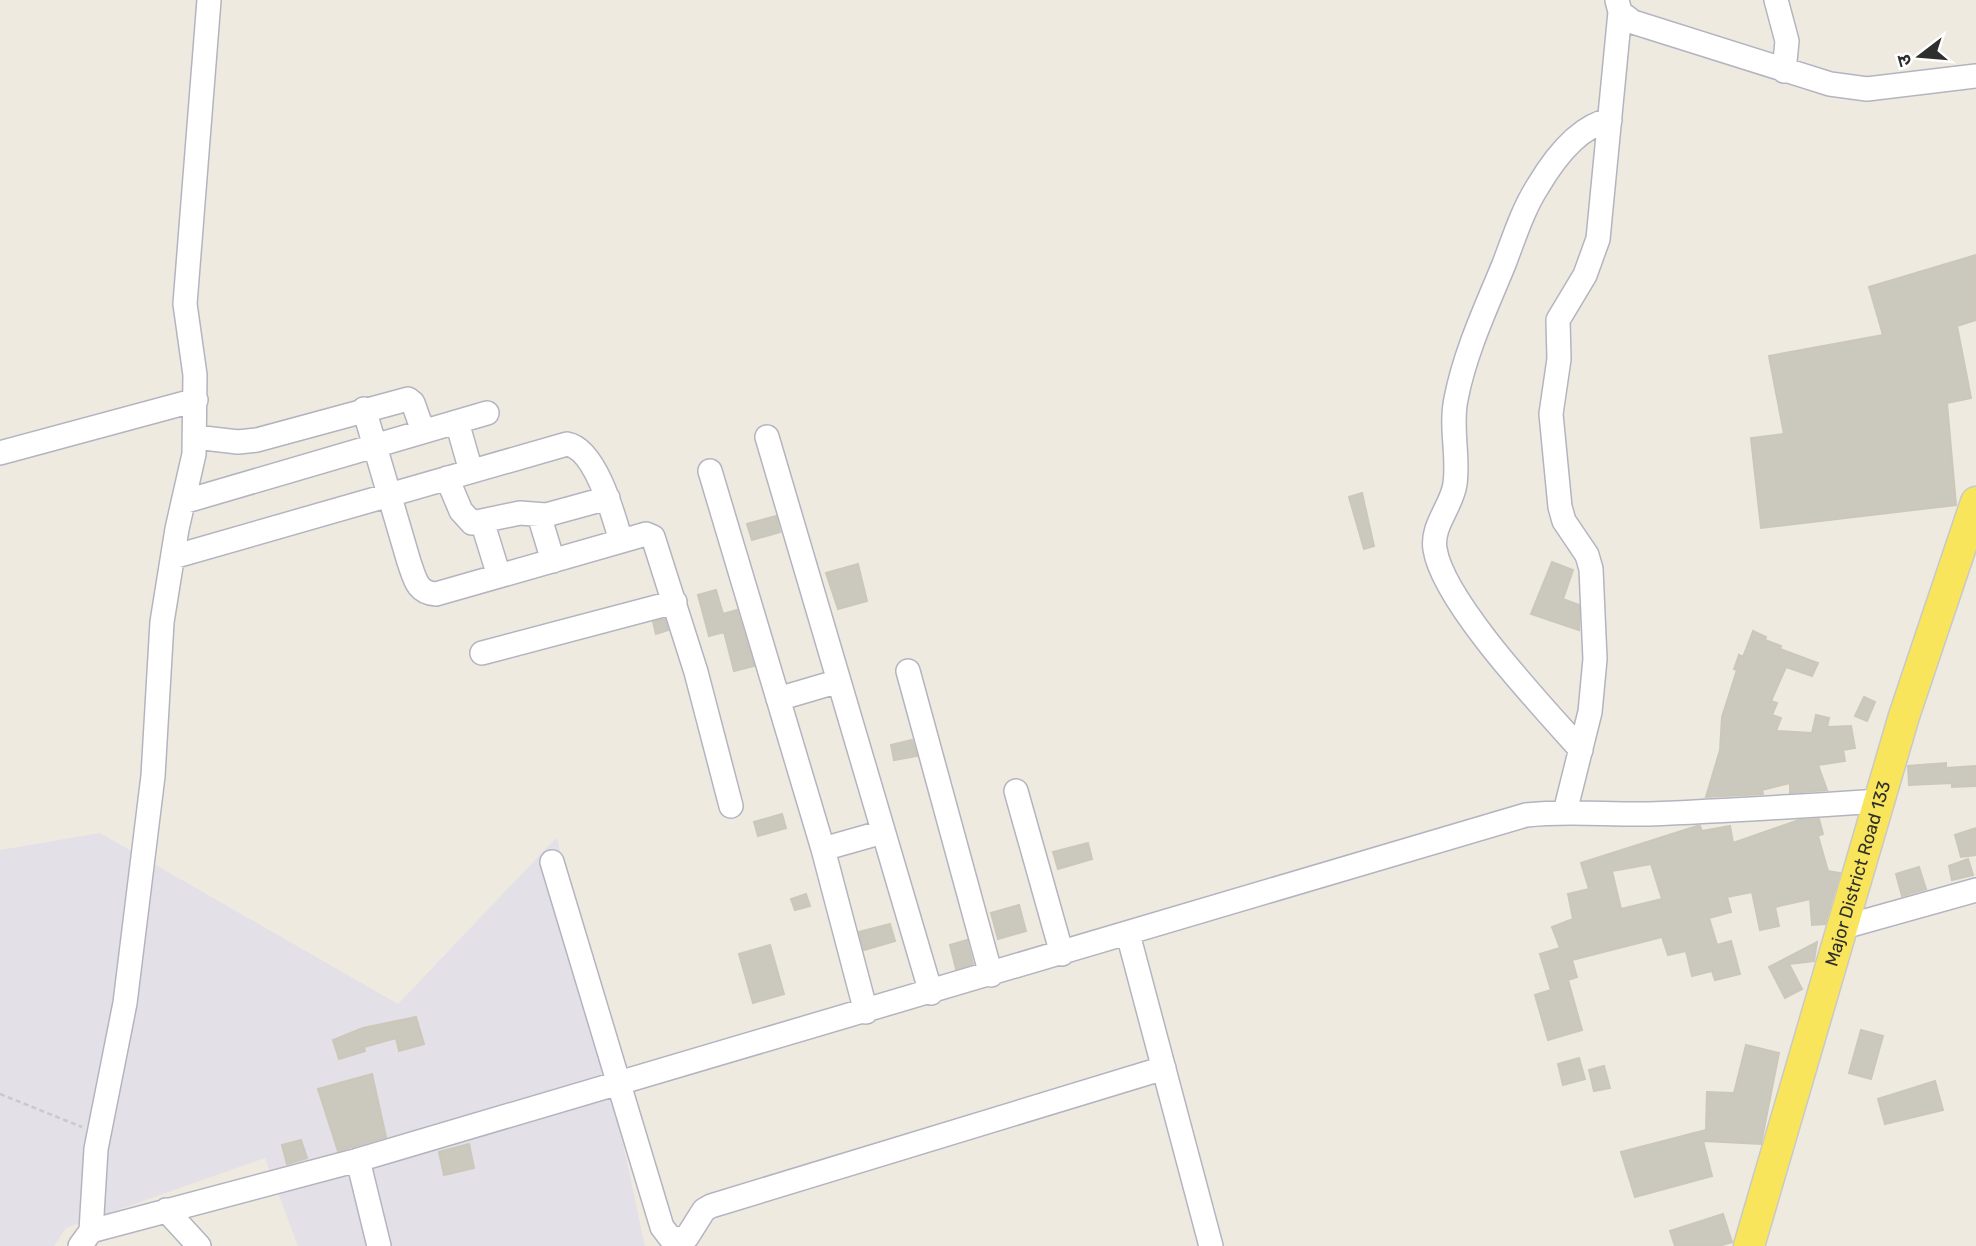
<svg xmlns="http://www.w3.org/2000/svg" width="1976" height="1246" viewBox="0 0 1976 1246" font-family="Rubik,'Noto Sans Devanagari',sans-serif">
  <rect width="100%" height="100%" fill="#efeae0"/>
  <!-- industrial -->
  <path fill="#e3e0e8" d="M100 833 398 1004 557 837 645 1246H298L265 1158 66 1228 54 1246H0V850Z"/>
  <!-- building -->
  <path fill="#cbc8be" stroke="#cbc7b9" stroke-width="2" fill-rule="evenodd" d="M1976 255V320L1957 326 1971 398 1947 403 1956 505 1761 528 1751 438 1784 434 1769 356 1883 335 1869 287Z
    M1362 493 1374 546 1364 549 1349 497Z
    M776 516 780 532 752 540 747 524Z
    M1552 562 1573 570 1563 599 1579 605V630L1531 614Z
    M858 564 867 601 838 609 826 573Z
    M716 590 723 614 737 610 754 666 734 671 724 632 709 636 698 595Z
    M665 619 668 630 656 634 653 622Z
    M1753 631 1766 637 1765 640 1781 646 1780 649 1818 663 1812 676 1786 667 1771 701 1777 703 1772 715 1781 718 1776 731 1812 733 1816 715 1829 718 1827 727 1851 726 1855 748 1843 750 1845 761 1818 765 1827 790 1790 793V783L1762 790 1763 794 1706 797 1720 750 1722 717 1737 670 1734 669 1739 655 1743 657Z
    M1864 697 1875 702 1867 721 1855 716Z
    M912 740 917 756 894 760 891 745Z
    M1946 763V768L1976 766V786L1952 787V783L1909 785 1908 766Z
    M782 814 786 828 758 836 754 822Z
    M1819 819 1823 834 1818 836 1828 871 1840 873 1825 924 1812 925 1810 899 1775 907 1779 926 1760 930 1752 892 1727 897 1731 912 1709 918 1717 945 1731 941 1740 974 1715 980 1712 971 1692 976 1686 951 1668 955 1662 937 1572 960 1577 977 1568 980 1582 1030 1548 1040 1535 995 1551 990 1540 954 1560 948 1552 927 1573 919 1568 894 1589 889 1581 863 1697 826H1700L1702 831 1730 826 1733 843 1799 820ZM1651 864 1662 899 1621 909 1612 871Z
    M1976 828V855L1961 857 1955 835Z
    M1088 843 1092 859 1058 869 1053 852Z
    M1968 859 1973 875 1952 880 1949 866Z
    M1919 867 1926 889 1902 896 1896 874Z
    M806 894 810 906 795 910 791 899Z
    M1019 905 1026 931 998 939 991 913Z
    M890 924 895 941 864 950 859 932Z
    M967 940 973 964 956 969 950 945Z
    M1817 942 1814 961 1789 964 1802 989 1785 998 1769 967Z
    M770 945 784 994 753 1003 739 954Z
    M416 1017 424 1044 399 1051 396 1038 364 1047 365 1051 339 1059 333 1040 363 1028Z
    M1861 1030 1883 1036 1871 1079 1849 1073Z
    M1746 1045 1779 1053 1761 1144 1703 1141 1712 1176 1635 1197 1621 1152 1706 1130 1707 1092 1734 1093Z
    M1579 1058 1585 1079 1563 1085 1558 1064Z
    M1604 1066 1610 1088 1594 1091 1589 1070Z
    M372 1074 386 1137 338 1151 318 1089Z
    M1935 1081 1943 1110 1885 1124 1878 1099Z
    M301 1140 307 1158 287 1164 282 1145Z
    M469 1144 474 1168 444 1175 439 1152Z
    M1723 1214 1732 1242 1719 1246H1675L1670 1231Z"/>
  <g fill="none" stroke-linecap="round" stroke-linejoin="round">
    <defs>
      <path id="minor" d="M1617 0 1620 12 1633 22 1830 84 1867 89 1976 76
        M1776 0 1787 41 1784 71
        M364 409 409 562C415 579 417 593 436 594L646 534 653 537 696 672 731 806
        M457 422 471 471
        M195 437 238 442 257 440 408 399 413 403 423 431
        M767 437 931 993
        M0 453 196 400
        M710 471 823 849 866 1012
        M447 478 461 511 472 523 520 513 546 515 608 498
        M183 502 487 413
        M539 515 553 561
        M482 521 499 576
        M173 557 567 444C596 449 614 517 621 541
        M482 653 675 602
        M908 671 991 975
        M778 699 839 681
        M1581 750C1543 707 1443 602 1435 549 1431 526 1452 506 1455 484 1459 456 1450 427 1456 399 1465 352 1486 308 1504 264 1514 238 1523 209 1538 186 1554 159 1578 126 1610 120
        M1016 791 1062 954
        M1565 812 1590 712 1595 659 1591 569 1587 555 1564 521 1560 507 1551 414 1559 359 1558 320 1585 275 1598 239 1620 12
        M823 849 883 832
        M552 862 662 1227 672 1240 687 1237 704 1210 711 1206 1164 1068
        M1844 927 1976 890
        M1128 934 1211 1246
        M358 1160 379 1246
        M166 1210 199 1246
        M91 1231 96 1149 125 1003 153 776 162 622 177 529 194 454 195 375 185 304 209 0
        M80 1246 91 1231 358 1160 1526 815C1568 810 1608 815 1649 814 1726 811 1803 806 1880 801"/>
      <g id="major">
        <path id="s1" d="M1749 1246 1904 716 1976 502"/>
      </g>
    </defs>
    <!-- minor casing -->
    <use href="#minor" stroke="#b4b4c1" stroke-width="26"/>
    <!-- major casing -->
    <use href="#major" stroke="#c9c9c9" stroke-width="33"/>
    <!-- path -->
    <path stroke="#c9c9c9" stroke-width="2.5" stroke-dasharray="5 3.5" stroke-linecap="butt" d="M0 1094 82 1127"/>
    <!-- minor -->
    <use href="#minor" stroke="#fff" stroke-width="23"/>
    <!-- major -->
    <use href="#major" stroke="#f9e55b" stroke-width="30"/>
  </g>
  <g text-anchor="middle" stroke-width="7" stroke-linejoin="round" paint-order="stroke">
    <!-- street labels -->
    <g font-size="18" fill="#2e2e2e" stroke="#fff">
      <text dy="6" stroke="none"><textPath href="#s1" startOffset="388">Major District Road 133</textPath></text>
    </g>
  </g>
  <!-- north arrow -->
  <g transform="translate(1920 56) rotate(254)" stroke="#ffffff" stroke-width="5" paint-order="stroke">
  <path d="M0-5L12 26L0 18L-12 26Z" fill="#2e2e2e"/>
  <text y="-10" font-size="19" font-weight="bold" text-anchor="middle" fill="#2e2e2e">उ</text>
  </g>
</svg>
